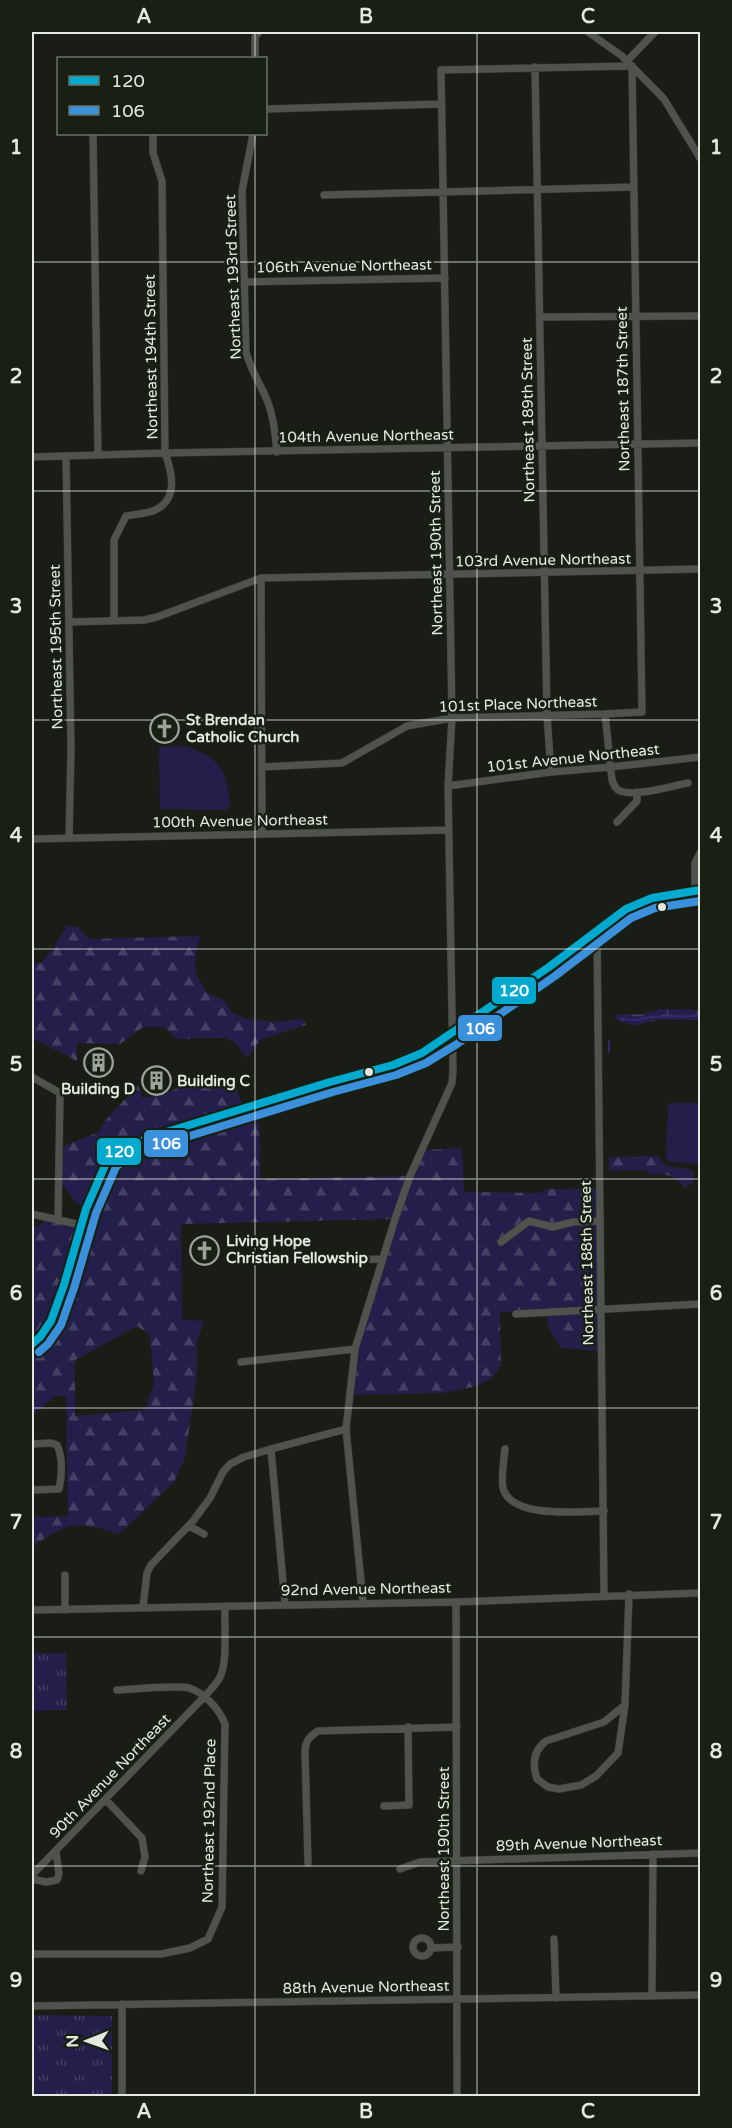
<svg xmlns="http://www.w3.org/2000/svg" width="732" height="2128" viewBox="0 0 732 2128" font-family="'Varela Round',sans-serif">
  <defs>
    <pattern id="forest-firs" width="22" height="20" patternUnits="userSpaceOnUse" patternTransform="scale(1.5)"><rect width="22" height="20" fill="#241e4a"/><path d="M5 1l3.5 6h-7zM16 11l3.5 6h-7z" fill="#443f64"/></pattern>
    <pattern id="wetland-marsh" width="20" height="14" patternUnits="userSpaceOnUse" patternTransform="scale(1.5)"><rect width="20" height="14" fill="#241e4a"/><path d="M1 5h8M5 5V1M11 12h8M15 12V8" fill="none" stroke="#443f64"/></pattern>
    <pattern id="park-tufts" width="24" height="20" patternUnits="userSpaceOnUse" patternTransform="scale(1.5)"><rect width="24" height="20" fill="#241e4a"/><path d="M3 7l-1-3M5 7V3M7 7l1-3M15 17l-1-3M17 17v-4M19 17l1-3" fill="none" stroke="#443f64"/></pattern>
  </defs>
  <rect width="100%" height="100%" fill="#191d16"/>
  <!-- forest -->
  <path fill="url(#forest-firs)" fill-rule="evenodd" d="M66 926 78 927 89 939 200 936 196 953 195 972 207 993 224 1000 231 1012 247 1019 273 1022 302 1019 306 1025 260 1040 247 1058 234 1042 225 1038 177 1039 164 1027H143L120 1044 77 1043V1061L32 1038V963H41C52 951 60 940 66 926Z
    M218 1083H234L244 1108 259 1104 260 1179 410 1176 422 1150 462 1148 464 1192 540 1193 549 1189 600 1188 602 1351 561 1348 548 1326 546 1311 500 1312 501 1365 491 1379 473 1387 442 1393 350 1395 355 1349 394 1219 181 1224 182 1320 204 1321 197 1340V1374L185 1458 174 1482 119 1534C74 1520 70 1522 32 1547V1517L68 1516 66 1396H55L32 1416V1226H39L46 1219 81 1225 86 1209 76 1202 60 1182V1153L66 1145 99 1132 105 1121 138 1085 142 1098 166 1094 177 1088ZM137 1326 150 1335 154 1384 145 1410 75 1416V1360Z
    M659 1156C664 1173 682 1163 694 1172L693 1183 684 1188C674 1174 665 1173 648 1174L646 1170 609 1171V1157Z"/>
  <!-- wetland -->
  <path fill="url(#wetland-marsh)" d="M660 1009 700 1010V1020H657L634 1026 615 1019 616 1014H642Z"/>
  <!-- park -->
  <path fill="url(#park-tufts)" d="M32 1653H66L67 1710 32 1711Z
    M32 2015 112 2016V2096H32Z"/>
  <!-- garden -->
  <path fill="#241e4a" d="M186 746C220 759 226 767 230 804L226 810 160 809 159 747Z
    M671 1103H700V1164L670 1162 666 1158 668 1106Z
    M58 1691 59 1701H40V1692Z"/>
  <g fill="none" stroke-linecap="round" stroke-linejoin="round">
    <!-- stream -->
    <path stroke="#34296c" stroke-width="2" d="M620 1019 635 1020 651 1017 700 1016
      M609 1052V1041"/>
    <defs>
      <path id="minor" d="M588 32 622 56 664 99 700 158
        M255 58V37L259 32
        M627 61 655 32
        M535 67 547 715 551 772
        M266 109 442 104
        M93 134 98 455
        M253 134 242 191 246 352C251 371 260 383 267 400 274 417 275 434 277 452
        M324 195 633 187
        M244 282 445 278
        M540 317 700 316
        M66 456 71 749 69 838
        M32 457 165 453 700 443
        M261 578 262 834
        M114 621V540L126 516C135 514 147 514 155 510 179 499 172 472 165 453L162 181 153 153V134
        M69 622 144 620 157 617 261 578 700 569
        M605 714 612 780C614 785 615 789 620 791 637 797 671 786 688 783
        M262 767 342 763 407 726 452 718 605 714 642 712 632 66 441 70 452 718 448 786 453 1070 452 1083 410 1176 395 1219 355 1349 346 1429 363 1602
        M448 786 551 772 611 767 700 757
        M617 822 637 801V792
        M32 839 449 830
        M695 891V863L700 853
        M597 930 604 1596
        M32 1077 60 1093 58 1221
        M32 1214 81 1225
        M501 1242 529 1221 553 1227 573 1222 600 1221
        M337 1260 383 1259
        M516 1314 700 1304
        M241 1362 355 1349
        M32 1444 51 1443 57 1445C63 1457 62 1476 59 1489L32 1490
        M271 1449 285 1604
        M505 1449C504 1459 500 1483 504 1491 516 1519 580 1511 604 1511
        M189 1526 204 1534
        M65 1575V1610
        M456 1602 457 2096
        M143 1607 147 1573 151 1565 193 1521 210 1498 223 1472 230 1464 244 1457 271 1449 346 1429
        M32 1610 456 1602 700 1593
        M625 1705 604 1722 546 1741C533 1751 532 1764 537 1779L548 1787 559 1789 581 1785 596 1776 618 1753 625 1705 629 1594
        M106 1800 142 1838 145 1857 141 1871
        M384 1806 409 1805 408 1727
        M308 1863 305 1752C305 1741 310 1736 318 1731L457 1727
        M400 1869 420 1862 700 1853
        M33 1874 205 1696C210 1690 217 1684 220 1677 228 1661 224 1625 225 1606
        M32 1879 46 1882 57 1880 59 1874 56 1851
        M413 1947a9 9 0 1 1 18 0a9 9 0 1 1-18 0Z
        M554 1939 556 1998
        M431 1948 458 1947
        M32 1954H161L190 1948 208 1939 222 1907 225 1724C219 1709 205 1693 189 1688 176 1685 134 1689 117 1690
        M652 1996 653 1854
        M32 2006 700 1995
        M122 2096V2004"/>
      <path id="major" d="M32 1344 40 1337 51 1321 64 1285 86 1209 102 1172 107 1161 116 1153 150 1137 330 1082 393 1065 422 1053 451 1035 549 967 626 909 652 898 700 890"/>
    </defs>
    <!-- minor casing -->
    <use href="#minor" stroke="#343832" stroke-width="8"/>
    <!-- major casing -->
    <use href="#major" stroke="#343832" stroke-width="10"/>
    <!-- minor -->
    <use href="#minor" stroke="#4f524d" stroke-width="7"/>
    <!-- major -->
    <use href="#major" stroke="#555c52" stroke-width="8"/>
    <defs>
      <path id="bus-1" d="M32 1344 40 1337 51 1321 64 1285 86 1209 107 1161 116 1153 150 1137 330 1082 393 1065 422 1053 549 967 626 909 652 898 700 890"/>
      <path id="bus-2" d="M39 1352 48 1344 61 1325 74 1288 96 1213 116 1167 122 1162 154 1147 333 1092 396 1075 426 1063 457 1044 555 976 631 918 655 908 700 901"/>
    </defs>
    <!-- bus-1 casing -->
    <use href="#bus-1" stroke="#182013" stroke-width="12"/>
    <!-- bus-2 casing -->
    <use href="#bus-2" stroke="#182013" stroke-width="12"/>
    <!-- bus-1 -->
    <use href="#bus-1" stroke="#00a9ce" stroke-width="8"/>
    <!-- bus-2 -->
    <use href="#bus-2" stroke="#3a90db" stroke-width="8"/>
  </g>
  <!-- grid -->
  <path fill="none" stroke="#e3e9e0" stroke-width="1.5" stroke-opacity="0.55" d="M255 32V58M477 32V2096M255 134V2096M32 262H700M32 491H700M32 720H700M32 949H700M32 1179H700M32 1408H700M32 1637H700M32 1866H700"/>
  <!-- icons -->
  <defs>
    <symbol id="church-ring" viewBox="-11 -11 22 22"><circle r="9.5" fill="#182013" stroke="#9ca299" stroke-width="1.5"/><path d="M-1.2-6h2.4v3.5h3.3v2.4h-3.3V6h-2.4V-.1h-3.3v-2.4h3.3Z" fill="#9ca299"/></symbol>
    <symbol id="building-ring" viewBox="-11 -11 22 22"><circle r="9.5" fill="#182013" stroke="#9ca299" stroke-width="1.5"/><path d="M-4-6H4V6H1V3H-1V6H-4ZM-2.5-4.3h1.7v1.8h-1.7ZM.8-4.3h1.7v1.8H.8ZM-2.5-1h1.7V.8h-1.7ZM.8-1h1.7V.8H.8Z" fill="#9ca299"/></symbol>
  </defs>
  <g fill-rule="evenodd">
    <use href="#church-ring" x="148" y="712" width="33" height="33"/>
    <use href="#building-ring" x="82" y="1046" width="33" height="33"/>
    <use href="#building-ring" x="140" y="1064" width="33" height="33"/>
    <use href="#church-ring" x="188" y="1234" width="33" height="33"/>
  </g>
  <!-- markers -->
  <g fill="#e3e9e0" stroke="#182013" stroke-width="2">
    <circle cx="662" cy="907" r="5"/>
    <circle cx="369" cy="1072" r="5"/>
  </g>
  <g text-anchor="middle" stroke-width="5" stroke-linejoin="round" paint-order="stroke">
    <!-- street labels -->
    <g font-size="15" fill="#e3e9e0" stroke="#182013">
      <text transform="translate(344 266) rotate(-1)" y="5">106th Avenue Northeast</text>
      <text transform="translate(233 277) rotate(-92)" y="5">Northeast 193rd Street</text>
      <text transform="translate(151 357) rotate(-91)" y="5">Northeast 194th Street</text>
      <text transform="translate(623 389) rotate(-91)" y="5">Northeast 187th Street</text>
      <text transform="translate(528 420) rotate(-91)" y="5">Northeast 189th Street</text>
      <text transform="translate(366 436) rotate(-1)" y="5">104th Avenue Northeast</text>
      <text transform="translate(436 553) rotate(-91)" y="5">Northeast 190th Street</text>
      <text transform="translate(543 560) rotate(-1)" y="5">103rd Avenue Northeast</text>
      <text transform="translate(56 647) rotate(-91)" y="5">Northeast 195th Street</text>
      <text transform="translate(518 704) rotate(-2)" y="5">101st Place Northeast</text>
      <text transform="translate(573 758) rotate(-6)" y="5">101st Avenue Northeast</text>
      <text transform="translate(240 821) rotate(-1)" y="5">100th Avenue Northeast</text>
      <text transform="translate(587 1263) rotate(-91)" y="5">Northeast 188th Street</text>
      <text transform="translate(366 1589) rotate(-1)" y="5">92nd Avenue Northeast</text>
      <text transform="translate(110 1776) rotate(-46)" y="5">90th Avenue Northeast</text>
      <text transform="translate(209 1821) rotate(-89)" y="5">Northeast 192nd Place</text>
      <text transform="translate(579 1843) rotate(-2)" y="5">89th Avenue Northeast</text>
      <text transform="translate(444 1849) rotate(-90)" y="5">Northeast 190th Street</text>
      <text transform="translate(366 1987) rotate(-1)" y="5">88th Avenue Northeast</text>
    </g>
    <!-- poi labels -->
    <g font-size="15" font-weight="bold" fill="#e3e9e0" stroke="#182013" text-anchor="start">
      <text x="186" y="725">St Brendan<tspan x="186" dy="17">Catholic Church</tspan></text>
      <text x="177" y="1086">Building C</text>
      <text x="98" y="1094" text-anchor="middle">Building D</text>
      <text x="226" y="1246">Living Hope<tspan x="226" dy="17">Christian Fellowship</tspan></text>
    </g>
  </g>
  <g stroke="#182013" stroke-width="2">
    <rect x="491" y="976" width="46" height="29" rx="6" fill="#00a9ce"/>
    <rect x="457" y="1014" width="46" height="28" rx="6" fill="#3a90db"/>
    <rect x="143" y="1129" width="46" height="29" rx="6" fill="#3a90db"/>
    <rect x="96" y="1137" width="46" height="29" rx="6" fill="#00a9ce"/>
  </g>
  <g font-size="16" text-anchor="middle" font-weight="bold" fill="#fff">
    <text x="514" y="996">120</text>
    <text x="480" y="1034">106</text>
    <text x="166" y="1149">106</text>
    <text x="119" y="1157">120</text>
  </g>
  <!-- border -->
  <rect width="732" height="2128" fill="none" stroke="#182013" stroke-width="66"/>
  <!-- legend -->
  <rect x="57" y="57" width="210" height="78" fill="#182013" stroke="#697065" stroke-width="1.5"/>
  <rect x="69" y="76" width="30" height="9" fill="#00a9ce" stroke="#697065" stroke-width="1.5"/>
  <text x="111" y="87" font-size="18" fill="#e3e9e0">120</text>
  <rect x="69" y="106" width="30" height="9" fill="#3a90db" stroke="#697065" stroke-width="1.5"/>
  <text x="111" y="117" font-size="18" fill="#e3e9e0">106</text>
  <!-- north arrow -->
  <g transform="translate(87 2041) rotate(269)" stroke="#182013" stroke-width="4.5" paint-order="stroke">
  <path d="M0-4.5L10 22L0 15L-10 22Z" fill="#e3e9e0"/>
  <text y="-9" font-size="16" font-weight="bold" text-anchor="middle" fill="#e3e9e0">N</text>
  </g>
  <rect x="33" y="33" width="666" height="2062" fill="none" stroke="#e3e9e0" stroke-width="2"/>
  <g font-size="20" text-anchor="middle" font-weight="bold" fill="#e3e9e0">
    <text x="144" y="23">A</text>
    <text x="366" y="23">B</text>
    <text x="588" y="23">C</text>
    <text x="16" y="154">1</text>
    <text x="716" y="154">1</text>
    <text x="16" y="383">2</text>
    <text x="716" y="383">2</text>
    <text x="16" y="613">3</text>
    <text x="716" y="613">3</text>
    <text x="16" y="842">4</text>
    <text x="716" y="842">4</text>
    <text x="16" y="1071">5</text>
    <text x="716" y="1071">5</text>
    <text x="16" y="1300">6</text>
    <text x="716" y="1300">6</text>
    <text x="16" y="1529">7</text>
    <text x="716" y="1529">7</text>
    <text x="16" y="1758">8</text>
    <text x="716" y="1758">8</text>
    <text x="16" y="1987">9</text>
    <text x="716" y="1987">9</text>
    <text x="144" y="2118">A</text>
    <text x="366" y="2118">B</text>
    <text x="588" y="2118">C</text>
  </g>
</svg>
